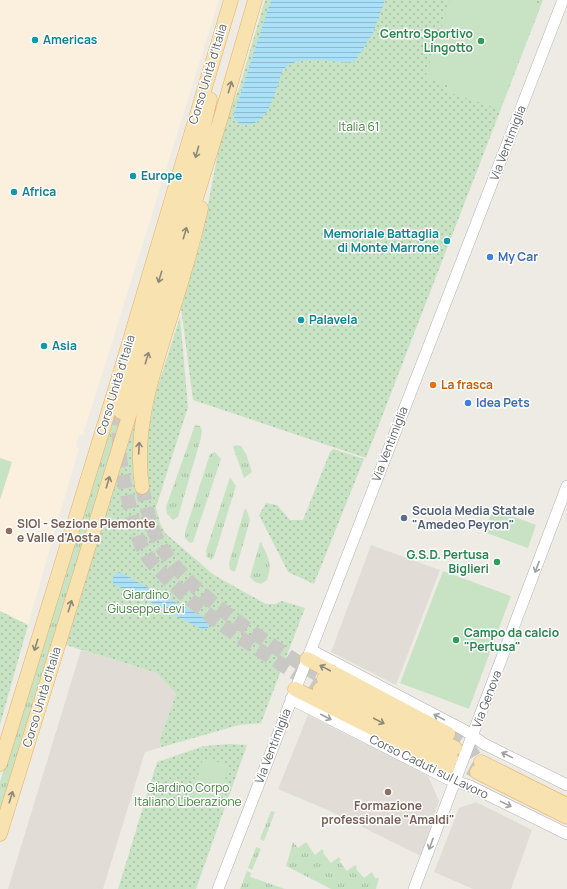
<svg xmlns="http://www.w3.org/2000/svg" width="567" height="889" viewBox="0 0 567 889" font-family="Manrope,sans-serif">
  <defs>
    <pattern id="grass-tufts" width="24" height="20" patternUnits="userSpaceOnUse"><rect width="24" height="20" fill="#c8e3c4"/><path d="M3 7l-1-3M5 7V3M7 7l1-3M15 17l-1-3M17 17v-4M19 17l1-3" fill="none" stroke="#a6bba3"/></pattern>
    <pattern id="park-dots" width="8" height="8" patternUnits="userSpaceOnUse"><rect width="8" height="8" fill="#c8e3c4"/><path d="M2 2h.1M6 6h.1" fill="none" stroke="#a6bba3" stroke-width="1.8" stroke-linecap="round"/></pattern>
    <pattern id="water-rules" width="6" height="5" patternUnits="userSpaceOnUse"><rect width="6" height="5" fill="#abe1f8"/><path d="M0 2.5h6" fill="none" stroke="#8ebacc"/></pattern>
  </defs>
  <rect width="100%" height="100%" fill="#eeebe5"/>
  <!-- commercial -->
  <path fill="#fbf0dd" d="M0 0H219L83 435 79 434 76 447 79 448 28 625 0 611Z"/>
  <!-- education -->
  <path fill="#e1dcd6" d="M371 545 440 570 396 685 331 652Z
    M81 650 157 673 176 694 159 741 162 747 145 752 103 889H8Z
    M308 715 428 776 439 801 421 856 330 811 278 789Z
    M476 802 532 830 511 889H473L434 872 459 808Z"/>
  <!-- grass -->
  <path fill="url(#grass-tufts)" d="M126 368 125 412 0 822V782Z
    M195 425 200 426 202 431 201 438 178 517 173 520 167 514 166 507Z
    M236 445 241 446 246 454 252 472 244 478 233 447Z
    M215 452 221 459 193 542 190 543 185 538V532L210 454Z
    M230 477 236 486 235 489 214 557 211 560 207 557 206 551Z
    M246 508 250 520 235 572 230 570 229 563 244 511Z
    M261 542C268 557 273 564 267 580L261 584 255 582 250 577 260 543Z
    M271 811 275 812 264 841 260 839Z
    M293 842 298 848 306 842 315 855 322 849 324 851 323 853 331 863 339 857 341 860 339 861 347 871 355 865 357 867 356 869 364 878 372 872 375 878H379L376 889H331L286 866Z
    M256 847 261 849 252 870 248 868Z
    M247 871 251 873 250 877 285 889H240Z"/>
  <!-- park -->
  <path fill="url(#park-dots)" d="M265 0H543L366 458 193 400 181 308 201 241 222 131 240 85Z
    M180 317 188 407 156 507 160 523 165 533 214 575 266 604H275L282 601 305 608 261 723 239 725 162 747 159 741 176 694 157 673 66 645 135 415V460L145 446 156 392Z
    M333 449 364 459 314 584 288 572 259 515 266 503 277 505 290 520H303L330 452Z
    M0 611 28 625 0 725Z
    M230 744 247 745 196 889H118L157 762 204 746Z"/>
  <!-- pitch -->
  <path fill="#c8e3c4" d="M450 0H527L541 4 500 109 447 92 449 85 425 78Z
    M0 458 12 462 0 500Z
    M493 509 536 525 528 548 484 532Z
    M443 571 511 596 469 709 400 683Z
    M203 758 229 765 217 809 191 802Z"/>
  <!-- water -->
  <path fill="url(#water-rules)" d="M271 0H385L373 33 356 60C350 64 345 62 338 62 322 60 298 56 285 68 280 72 281 77 279 82 272 101 266 129 240 124L234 118V114Z
    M119 572 209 620V627L204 630 162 609 161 607 113 584V576Z"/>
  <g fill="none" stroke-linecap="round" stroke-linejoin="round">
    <!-- primary-tunnel -->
    <path stroke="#cac8c5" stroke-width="14" stroke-dasharray="14 7" stroke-linecap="butt" d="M121 412C116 438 120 464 126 490 131 510 134 533 144 551 150 562 159 570 168 579 211 623 268 655 320 689
      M142 487C146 502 148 519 155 534 178 591 273 645 324 679
      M448 734 471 751 475 758
      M451 758 477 772"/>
    <defs>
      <path id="tertiary" d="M311 650 464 730 484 744 567 785
        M291 699 448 779 470 786 567 834
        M218 889 563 0
        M414 889 567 486"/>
      <path id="primary" d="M121 412 127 384 202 134 210 99
        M142 487C134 433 150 382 166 331 179 290 192 250 201 208
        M307 659 448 734
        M324 679 455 748
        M295 689 448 766
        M320 689 451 758
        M481 762 567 805
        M0 764 115 390 231 0
        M477 772 567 817
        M0 834 219 124 255 0"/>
    </defs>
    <!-- tertiary casing -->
    <use href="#tertiary" stroke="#b0b3b6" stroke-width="12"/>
    <!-- primary casing -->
    <use href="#primary" stroke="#e6b066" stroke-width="15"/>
    <!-- tertiary -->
    <use href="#tertiary" stroke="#fff" stroke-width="11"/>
    <!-- primary -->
    <use href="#primary" stroke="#f8e2b0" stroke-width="14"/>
  </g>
  <!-- one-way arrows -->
  <defs><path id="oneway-shaft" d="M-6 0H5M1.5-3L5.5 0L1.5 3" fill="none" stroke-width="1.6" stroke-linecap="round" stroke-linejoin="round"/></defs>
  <g stroke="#8c887b">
    <use href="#oneway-shaft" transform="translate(230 87) rotate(-74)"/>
    <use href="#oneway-shaft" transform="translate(197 152) rotate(106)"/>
    <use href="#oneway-shaft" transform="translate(185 233) rotate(-73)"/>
    <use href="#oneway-shaft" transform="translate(160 277) rotate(107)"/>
    <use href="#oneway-shaft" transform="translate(147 358) rotate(-73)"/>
    <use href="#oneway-shaft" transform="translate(139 448) rotate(-87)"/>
    <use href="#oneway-shaft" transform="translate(108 482) rotate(-73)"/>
    <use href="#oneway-shaft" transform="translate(70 606) rotate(-73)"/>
    <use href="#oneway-shaft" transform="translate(36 645) rotate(107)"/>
    <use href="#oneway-shaft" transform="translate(325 668) rotate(-152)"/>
    <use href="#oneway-shaft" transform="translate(379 721) rotate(28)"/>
    <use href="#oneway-shaft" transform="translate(11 797) rotate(-73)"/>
  </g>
  <g stroke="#9ea0a2">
    <use href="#oneway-shaft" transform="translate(537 567) rotate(111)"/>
    <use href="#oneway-shaft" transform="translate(326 717) rotate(27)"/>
    <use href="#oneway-shaft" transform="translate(439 717) rotate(-152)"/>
    <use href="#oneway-shaft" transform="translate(507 755) rotate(-154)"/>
    <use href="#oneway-shaft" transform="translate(506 804) rotate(26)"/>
    <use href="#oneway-shaft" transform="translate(431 844) rotate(110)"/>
  </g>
  <!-- markers -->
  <g fill="#0f9aa8" stroke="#fff" stroke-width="1.5">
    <circle cx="35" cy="40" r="4"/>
    <circle cx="133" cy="176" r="4"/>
    <circle cx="14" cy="192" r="4"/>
    <circle cx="447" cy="241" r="4"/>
    <circle cx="301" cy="320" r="4"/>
    <circle cx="44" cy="346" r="4"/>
  </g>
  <g fill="#2e9e5b" stroke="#fff" stroke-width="1.5">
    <circle cx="481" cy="41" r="4"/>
    <circle cx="497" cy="562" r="4"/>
    <circle cx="456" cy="640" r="4"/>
  </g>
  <g fill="#3f7fe0" stroke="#fff" stroke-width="1.5">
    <circle cx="490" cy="257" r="4"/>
    <circle cx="468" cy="403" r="4"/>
  </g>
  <circle fill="#e8710a" stroke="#fff" stroke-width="1.5" cx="433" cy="385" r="4"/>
  <circle fill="#5c6f8a" stroke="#fff" stroke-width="1.5" cx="404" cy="518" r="4"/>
  <g fill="#8d6e63" stroke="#fff" stroke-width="1.5">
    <circle cx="9" cy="531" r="4"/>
    <circle cx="388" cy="792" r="4"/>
  </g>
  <g text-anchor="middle" stroke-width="3" stroke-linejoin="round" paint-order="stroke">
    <!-- leisure labels -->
    <g font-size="12" font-weight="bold" fill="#27864d" stroke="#fff" text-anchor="end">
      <text x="473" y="38">Centro Sportivo<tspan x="473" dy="14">Lingotto</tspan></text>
      <text x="489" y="559">G.S.D. Pertusa<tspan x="489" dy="14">Biglieri</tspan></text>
      <text x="464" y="637" text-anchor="start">Campo da calcio<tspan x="464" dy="14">"Pertusa"</tspan></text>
    </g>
    <!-- culture labels -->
    <g font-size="12" font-weight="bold" fill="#0d838f" stroke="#fff" text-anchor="start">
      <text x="43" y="44">Americas</text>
      <text x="141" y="180">Europe</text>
      <text x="22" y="196">Africa</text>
      <text x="439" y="238" text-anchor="end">Memoriale Battaglia<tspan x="439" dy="14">di Monte Marrone</tspan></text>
      <text x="309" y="324">Palavela</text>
      <text x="52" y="350">Asia</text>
    </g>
    <!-- street labels -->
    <g font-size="12" fill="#5d6164" stroke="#fff">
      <text transform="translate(208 74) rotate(-73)" y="4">Corso Unità d'Italia</text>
      <text transform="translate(508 143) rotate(-69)" y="4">Via Ventimiglia</text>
      <text transform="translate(116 385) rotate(-73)" y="4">Corso Unità d'Italia</text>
      <text transform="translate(390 444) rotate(-69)" y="4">Via Ventimiglia</text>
      <text transform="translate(42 697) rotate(-73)" y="4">Corso Unità d'Italia</text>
      <text transform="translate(487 699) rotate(-69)" y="4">Via Genova</text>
      <text transform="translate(273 746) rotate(-69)" y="4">Via Ventimiglia</text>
      <text transform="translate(429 767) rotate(26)" y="4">Corso Caduti sul Lavoro</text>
    </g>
    <!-- park labels -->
    <g font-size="12" fill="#43833d" stroke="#fff">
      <text x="359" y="131">Italia 61</text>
      <text x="146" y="599">Giardino<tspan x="146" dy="14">Giuseppe Levi</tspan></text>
      <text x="188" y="792">Giardino Corpo<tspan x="188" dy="14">Italiano Liberazione</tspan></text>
    </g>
    <!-- shop labels -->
    <g font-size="12" font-weight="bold" fill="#366cbe" stroke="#fff" text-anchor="start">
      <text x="498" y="261">My Car</text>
      <text x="476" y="407">Idea Pets</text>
    </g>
    <!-- food labels -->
    <g font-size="12" font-weight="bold" fill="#c56008" stroke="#fff" text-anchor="start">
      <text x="441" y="389">La frasca</text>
    </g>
    <!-- service labels -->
    <g font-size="12" font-weight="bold" fill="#4e5e75" stroke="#fff" text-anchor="start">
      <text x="412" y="515">Scuola Media Statale<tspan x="412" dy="14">"Amedeo Peyron"</tspan></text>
    </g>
    <!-- education labels -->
    <g font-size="12" font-weight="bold" fill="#785e54" stroke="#fff" text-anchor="start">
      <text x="17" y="528">SIOI - Sezione Piemonte<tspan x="17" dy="14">e Valle d'Aosta</tspan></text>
      <text x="388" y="810" text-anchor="middle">Formazione<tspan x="388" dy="14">professionale "Amaldi"</tspan></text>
    </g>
  </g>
</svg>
